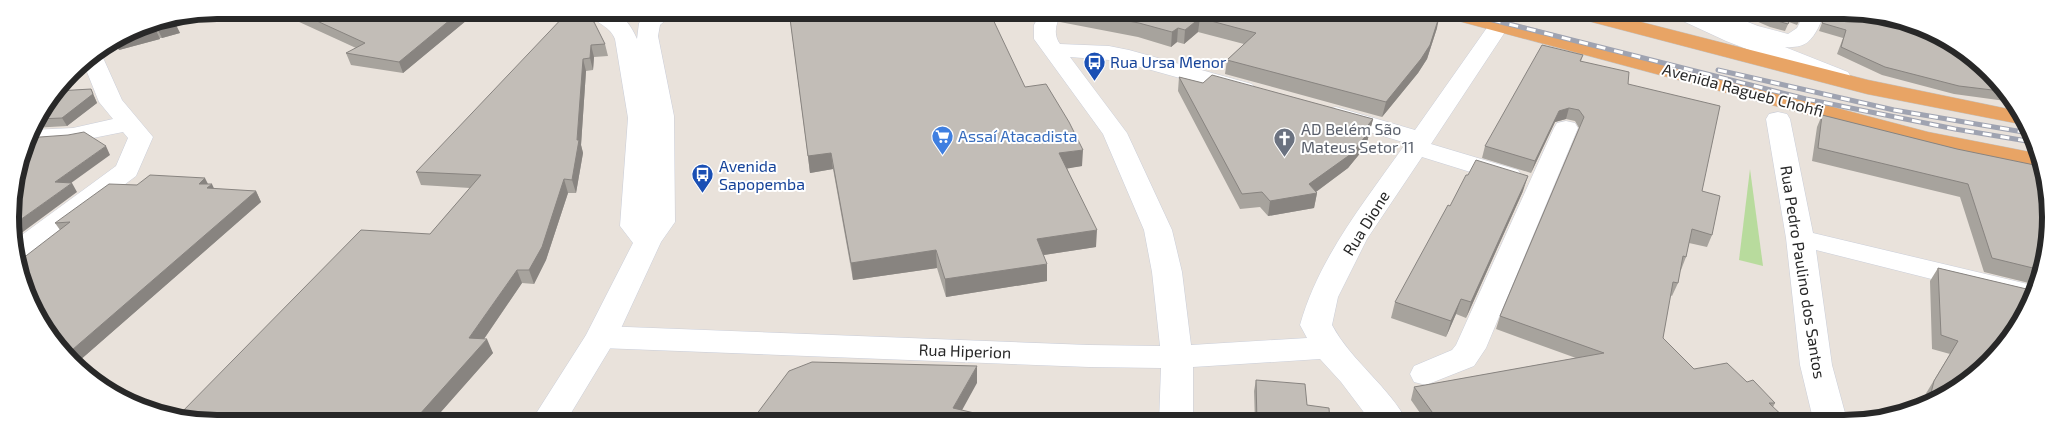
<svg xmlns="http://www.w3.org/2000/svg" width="2061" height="434" viewBox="0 0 2061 434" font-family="'Exo 2',sans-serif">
  <rect width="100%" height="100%" fill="#e9e2db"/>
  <!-- green -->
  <path fill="#b8db9d" d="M1750 169 1763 266 1739 260Z"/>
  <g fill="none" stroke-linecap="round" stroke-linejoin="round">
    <defs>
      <path id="minor" d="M1042 11H1062C1057 22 1052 33 1060 44L1109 46 1129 50 1252 84 1256 89 1252 94 1244 96 1126 63 1109 60 1070 57 1127 133 1172 230 1182 272 1191 345 1307 338 1300 325C1319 257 1366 200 1406 143L1327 119 1324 114 1327 109 1336 107 1415 130 1491 22 1498 20 1505 22 1509 26 1431 144 1518 170 1522 176 1518 182 1509 184 1422 157 1367 239 1338 297 1332 325C1351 361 1389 386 1408 423H1372L1341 382 1320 359 1193 367V423H1159L1161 368 1089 367 601 348 590 344 585 337 590 330 601 326 1089 345 1160 346 1152 272 1144 230 1103 134 1034 39V25Z
        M1695 12H1722L1758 26 1788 34 1797 28 1805 12H1825C1821 22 1816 35 1808 42 1785 60 1721 26 1698 16Z
        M100 51 122 100 153 137 136 176 27 258 18 261 15 240 116 166 128 138 123 132 73 142 24 145 31 130 73 128 113 119 99 102 83 62Z
        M1778 112 1787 114 1790 119 1813 233 2036 286 2031 304 1816 250 1832 365 1848 424 1814 423 1800 365 1786 238 1766 119 1769 114Z
        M1566 121 1575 123 1578 128 1486 348 1474 366 1426 385 1414 382 1410 374 1414 366 1452 350 1456 345 1554 128 1557 123Z"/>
      <path id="tertiary" d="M1669 12H1696L1848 72 1851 77 1848 82 1840 84 1832 82 1726 41 1672 16Z"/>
      <path id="secondary" d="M585 10C612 10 625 11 637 39L639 23 653 10H677L660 25 658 36 674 116 675 222 661 242 617 337 565 423H530L586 335 633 243 620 226 628 118 615 39C609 24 593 23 585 10Z"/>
      <path id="trunk" d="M1433 11H1468L1928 132 2040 154 2044 163V171L1917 144 1436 15Z
        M1562 11H1598L1868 80 2018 111 2025 125 1867 94 1565 15Z"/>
    </defs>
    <!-- minor casing -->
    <use href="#minor" stroke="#caced9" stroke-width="1"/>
    <!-- tertiary casing -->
    <use href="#tertiary" stroke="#caced9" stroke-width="1"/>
    <!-- secondary casing -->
    <use href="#secondary" stroke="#caced9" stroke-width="1"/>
    <!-- trunk casing -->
    <use href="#trunk" stroke="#c3c3c3" stroke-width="1"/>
    <!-- minor -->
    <use href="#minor" fill="#fff" fill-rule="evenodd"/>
    <!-- tertiary -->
    <use href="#tertiary" fill="#fff" fill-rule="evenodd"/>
    <!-- secondary -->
    <use href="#secondary" fill="#fff" fill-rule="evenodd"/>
    <!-- trunk -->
    <use href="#trunk" fill="#e8a465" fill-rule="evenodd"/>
    <defs>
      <path id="rail" d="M1457 11 1806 99 1955 129 2033 142
        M1490 11 1514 18
        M1718 70 1894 110 2029 133"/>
    </defs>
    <!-- rail casing -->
    <use href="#rail" stroke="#9fa3b1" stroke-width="5"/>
    <!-- rail -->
    <use href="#rail" stroke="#fff" stroke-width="3" stroke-dasharray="9" stroke-linecap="butt"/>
  </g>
  <!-- wall -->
  <path fill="#a7a39d" d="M273 10H378L402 20 418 10H465L467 20 403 73 351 65 346 53 356 48Z
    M789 11 1025 87 1082 166 1067 168 1096 247 1044 255 1047 281 946 297 937 268 853 280 833 169 810 173Z
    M1060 11H1432L1437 28 1427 59 1418 73 1382 117 1225 74 1227 60 1244 44 1198 32 1184 44 1177 42 1171 47 1138 37 1060 22Z
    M1735 12H1804L1797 25 1789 22 1785 31 1770 27Z
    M1826 12 2008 91 2013 102 1954 94 1882 75 1837 54 1843 38 1819 31Z
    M173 19 180 33 162 38H160V39L119 50 115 41Z
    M594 22 605 44 608 56 594 57 593 70 586 71 581 145 583 153 576 193H568L546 260 534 284 522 283 484 339 493 353 432 422H190L430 234 470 188 421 185 416 172Z
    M1583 55 1581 61 1628 84 1702 191 1712 235 1707 247 1689 243 1686 257 1681 270 1680 269 1678 283 1672 296 1670 295 1663 338 1694 369 1747 382 1775 403 1773 407 1790 423H1427L1411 400 1414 387 1576 358 1496 329 1500 316 1579 128 1575 121 1566 119 1555 122 1531 173 1482 158 1485 146Z
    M1179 77 1203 83 1373 119 1366 146 1348 168 1316 192 1317 193 1314 208 1268 216 1260 207 1240 209 1178 91Z
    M91 89 97 103 67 126 32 128 57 91Z
    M1822 115 1957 149 2049 244 2037 285 1984 272 1960 197 1812 161 1817 127Z
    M208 184 214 189 256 191 261 202 79 361H70L61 353 21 284 60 230 55 223Z
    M1523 191 1466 318 1456 314 1446 337 1391 318 1395 302Z
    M1938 268 2035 291 1935 403 1922 406 1925 395 1950 354 1932 349 1930 281Z
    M1256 380 1307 405 1330 423H1255L1254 391Z"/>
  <!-- shaded-wall -->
  <path fill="#888480" d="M225 10H265L229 19Z
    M462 10H465L467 20 403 73 399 62Z
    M1440 14 1437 28 1427 59 1418 73 1382 117 1386 102Z
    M1200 18 1198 32 1184 44 1185 30Z
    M175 23 180 33 162 38 157 28Z
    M155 28 160 39 119 50 115 41 119 38Z
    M1178 28 1177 42 1171 47 1172 32Z
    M591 45 594 57 593 70 590 58Z
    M583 59 586 71 581 145 583 153 576 193 572 180 577 140Z
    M91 89 97 103 67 126 62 118Z
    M1569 108 1566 119 1555 122 1531 173 1535 161 1559 111Z
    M1373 119 1366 146 1348 168 1313 194 1317 193 1314 208 1268 216 1270 201 1309 184 1364 130Z
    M106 146 110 155 60 191 55 182Z
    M1083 150 1082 166 1059 170V153Z
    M831 153 833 169 810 173 808 156Z
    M1528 176 1523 191 1466 318 1471 302Z
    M205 178 209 186 212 184 217 195 199 184Z
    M564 179 568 193 546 260 534 284 529 270Z
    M72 183 77 192 16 237 15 235 13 225Z
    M256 191 261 202 79 361 72 350Z
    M1097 230 1096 247 1037 256V239Z
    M936 250 937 268 853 280 851 263Z
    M1047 264V281L946 297 945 279Z
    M517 270 522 283 475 352 469 338Z
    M1461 299 1456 314 1446 337 1451 321Z
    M487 339 493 353 432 422H412Z
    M977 366V383L955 423 953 408Z"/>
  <!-- building -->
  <path fill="#c2bdb7" stroke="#888480" d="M293 10H378L402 20 418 10H462L399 62 346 53 365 43Z
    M789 11H989L1025 87 1046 84 1069 122 1083 150 1059 153 1097 230 1037 239 1047 264 945 279 936 250 851 263 831 153 808 156Z
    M1074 11H1432L1440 14 1430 45 1421 59 1386 102 1227 60 1256 33 1200 18 1185 30 1178 28 1172 32 1139 23Z
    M1755 12H1803L1800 17 1792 15 1788 24 1774 20Z
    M1827 12H1871L1947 38 2008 91 2009 92 1959 86 1885 67 1841 47 1846 30 1822 23Z
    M567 13 583 17 594 22 605 44 591 45 590 58 583 59 577 140H579L572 180 564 179 542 247 529 270H517L469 338 487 339 419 415 412 422H190L176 418 361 230 430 234 481 175 416 172Z
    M173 19 175 23 157 28 153 27 155 28 119 38 138 26Z
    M1542 45 1583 55 1580 61 1629 72 1628 84 1720 106 1702 191 1720 196 1712 235 1692 229 1686 257 1683 256 1678 283 1673 282 1663 338 1694 369 1727 363 1747 382 1753 380 1775 403H1769L1790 423H1440L1414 387 1604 353 1500 316 1584 117 1579 110 1569 108 1559 111 1535 161 1485 146Z
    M1212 75 1373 119 1364 130 1369 132 1351 154 1309 184 1317 193 1270 201 1262 192 1242 194 1179 77 1203 83Z
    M91 89 93 94 62 118 38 119 57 91Z
    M1822 115 1957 149 2044 167 2049 244 2041 270 1992 258 1968 184 1818 148Z
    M84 132 106 146 55 182 72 183 13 225 10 204 26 138 68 135Z
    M1476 160 1528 176 1471 302 1461 299 1451 321 1395 302 1448 205 1450 206 1466 175H1468Z
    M150 175 205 178 199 184H212L207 188 256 191 72 350 59 349 21 284 18 262 70 222 55 223 109 184 137 185Z
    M1938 268 2035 291 2030 309 1990 364 1935 403 1931 404V393L1934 381 1958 341 1941 335Z
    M812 362 977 366 953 408 1017 423H750L789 371Z
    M1256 380 1305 384 1307 405 1329 408 1330 423H1257Z"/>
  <!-- icons -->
  <defs>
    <symbol id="bus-pin" viewBox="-11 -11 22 30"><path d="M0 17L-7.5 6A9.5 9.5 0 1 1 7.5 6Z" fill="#1a4fb4" stroke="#fff"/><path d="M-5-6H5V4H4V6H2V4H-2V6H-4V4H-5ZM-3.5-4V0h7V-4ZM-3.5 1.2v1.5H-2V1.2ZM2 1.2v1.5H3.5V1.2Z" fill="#fff"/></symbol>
    <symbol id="supermarket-pin" viewBox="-11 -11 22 30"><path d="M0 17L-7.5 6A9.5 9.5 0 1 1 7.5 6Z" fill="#3f7fe0" stroke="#fff"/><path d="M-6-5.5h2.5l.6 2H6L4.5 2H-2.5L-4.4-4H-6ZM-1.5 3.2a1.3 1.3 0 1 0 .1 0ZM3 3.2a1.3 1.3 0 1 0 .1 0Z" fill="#fff"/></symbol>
    <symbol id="church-pin" viewBox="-11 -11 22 30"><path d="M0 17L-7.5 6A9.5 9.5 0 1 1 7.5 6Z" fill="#6b7280" stroke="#fff"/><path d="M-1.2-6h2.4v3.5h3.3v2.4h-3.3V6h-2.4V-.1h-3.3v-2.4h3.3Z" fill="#fff"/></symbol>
  </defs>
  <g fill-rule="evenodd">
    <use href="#bus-pin" x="1082" y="50" width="25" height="34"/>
    <use href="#supermarket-pin" x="930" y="124" width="25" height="34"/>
    <use href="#church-pin" x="1272" y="126" width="25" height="34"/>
    <use href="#bus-pin" x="690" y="162" width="25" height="34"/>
  </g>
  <g text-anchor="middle" stroke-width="4" stroke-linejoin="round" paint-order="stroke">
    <!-- transit labels -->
    <g font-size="16" fill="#164399" stroke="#fff" text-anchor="start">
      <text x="1110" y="68">Rua Ursa Menor</text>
      <text x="719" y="172">Avenida<tspan x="719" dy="18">Sapopemba</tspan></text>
    </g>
    <!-- street labels -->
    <g font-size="16" fill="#282828" stroke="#fff">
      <text transform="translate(1743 90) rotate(15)" y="6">Avenida Ragueb Chohfi</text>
      <text transform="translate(1366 223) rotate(-58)" y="6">Rua Dione</text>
      <text transform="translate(1803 272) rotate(81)" y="6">Rua Pedro Paulino dos Santos</text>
      <text transform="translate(965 351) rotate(2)" y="6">Rua Hiperion</text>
    </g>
    <!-- worship labels -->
    <g font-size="16" fill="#5b616d" stroke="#fff" text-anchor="start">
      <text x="1301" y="135">AD Belém São<tspan x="1301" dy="18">Mateus Setor 11</tspan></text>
    </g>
    <!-- shop labels -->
    <g font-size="16" fill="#366cbe" stroke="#fff" text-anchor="start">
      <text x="958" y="142">Assaí Atacadista</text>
    </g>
  </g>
  <!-- crop -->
  <path d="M0 0H2061V434H0ZM217 19H1844A198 198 0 0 1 2042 217V217A198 198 0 0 1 1844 415H217A198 198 0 0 1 19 217V217A198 198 0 0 1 217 19Z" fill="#fff" fill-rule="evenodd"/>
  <path fill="none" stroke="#282828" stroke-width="6" d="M217 19H1844A198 198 0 0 1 2042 217V217A198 198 0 0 1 1844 415H217A198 198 0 0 1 19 217V217A198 198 0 0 1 217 19Z"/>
</svg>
